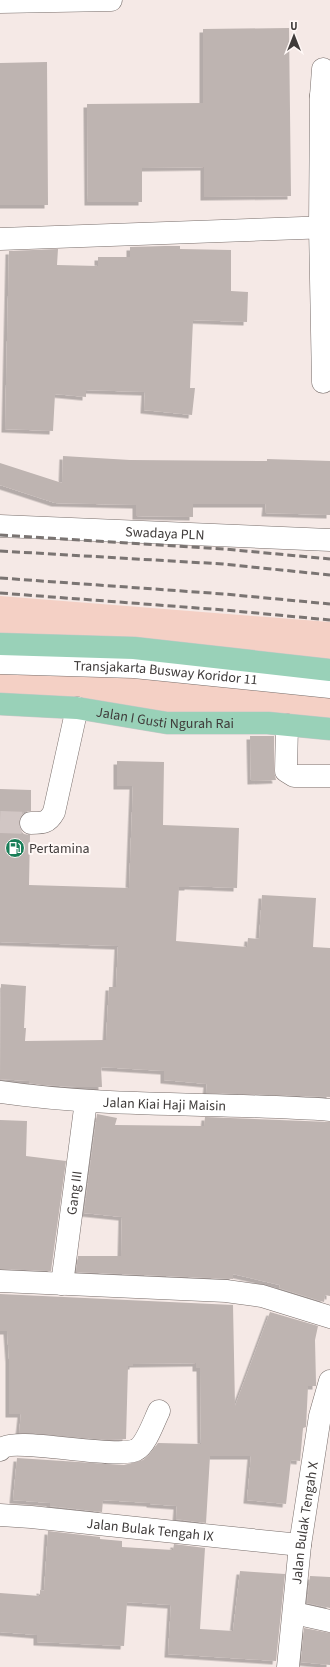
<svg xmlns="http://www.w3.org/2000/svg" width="330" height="1667" viewBox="0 0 330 1667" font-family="'Source Sans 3',sans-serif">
  <defs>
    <filter id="shadow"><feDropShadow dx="-3.5" dy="3.5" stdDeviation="0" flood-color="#0004"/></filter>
  </defs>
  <rect width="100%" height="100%" fill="#f5e9e6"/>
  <!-- green -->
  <path fill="#f4d0c5" d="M0 596 330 622V670L0 644Z
    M0 663 330 687V729L0 704Z"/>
  <!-- building -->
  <path fill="#beb4b1" filter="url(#shadow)" d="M289 28 291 196 204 197V167L142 168V202H88L87 104 203 103V29Z
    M47 62 48 205H0V63Z
    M165 246H180V249L231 250V291L248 292 247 322 193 320 190 388H195L192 415 144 410 145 392 86 390V397L55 394 53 431 5 429 9 251 58 249 57 265 98 266V257H130V247Z
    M63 456 130 460 267 461V459L330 461V515L265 513 266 504H193V517L136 516V505L55 503 0 485V463L62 483Z
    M250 736H274V771L276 780 251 781Z
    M117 761 164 762 163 825 239 828 237 888 188 886V887H179L176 941 247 947 248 938 259 939 262 895 316 898 313 947 330 948V1097L206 1093 207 1084 164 1080V1071L101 1067 102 1087H77L42 1085 29 1083V1081L0 1079 1 984 26 986 24 1028H26L25 1041 106 1040 109 987H116L118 946 0 942V789L31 790V811L24 812 20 817 19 823 20 830 24 834 30 835 29 885 129 888 133 786H117Z
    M97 1114 117 1118 115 1125 204 1126 205 1117 330 1122V1296L325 1295 324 1302 279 1288 280 1285 233 1274V1279L76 1272 78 1256H121L122 1217 84 1213Z
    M0 1120 27 1121 26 1156 66 1161 51 1271 0 1269Z
    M0 1294 233 1305 235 1406 270 1312 318 1326 315 1340 316 1383V1386H308L306 1427 303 1428 300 1461 291 1460 286 1504 247 1500 251 1456H210L206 1523 176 1519 177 1506 150 1504V1503L103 1500 102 1512 50 1506V1503L13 1500 17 1458 124 1465 143 1460 149 1455 158 1443 201 1444 200 1368H196V1363L133 1364V1366H128L126 1439 107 1440 19 1433 21 1414H9V1359L7 1331H0Z
    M48 1531 100 1537V1539L122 1541V1547L173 1550 174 1544 205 1548 200 1629 233 1631 240 1571 285 1574 276 1661 168 1654 171 1605 127 1602 124 1646 37 1642V1635L0 1632V1593L40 1596V1590L44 1591Z
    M310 1576 330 1577V1608L307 1603Z
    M304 1628 330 1633V1665L301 1662Z"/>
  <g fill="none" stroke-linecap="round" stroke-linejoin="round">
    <!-- minor-tunnel -->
    <path stroke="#d1c6c4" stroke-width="22" stroke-dasharray="22 11" stroke-linecap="butt" d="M0 822 31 823"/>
    <defs>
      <g id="minor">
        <path d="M0 2 111 0"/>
        <path d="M321 96 323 69"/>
        <path d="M0 239 330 227"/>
        <path d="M323 382 320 227 321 96H330"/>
        <path id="s1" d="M0 526 330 540"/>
        <path id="s2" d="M0 663 134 667 330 687"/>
        <path d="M287 725 286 771 294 776H330"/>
        <path d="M31 823C43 823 48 823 54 812L77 708"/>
        <path id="s3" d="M0 1092C109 1108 220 1102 330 1110"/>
        <path d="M0 1281 226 1291 262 1296 330 1317"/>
        <path id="s4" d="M62 1284 86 1101"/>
        <path d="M0 1450C12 1435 112 1460 136 1450 146 1445 154 1421 159 1411"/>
        <path id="s5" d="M0 1515 31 1517 300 1545"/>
        <path d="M294 1613 330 1621"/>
        <path id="s6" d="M288 1667 300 1545 320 1416 330 1381"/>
      </g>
      <g id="major">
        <path d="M0 644 134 648 330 670"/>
        <path id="s7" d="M0 704 77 708 167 723H268L330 729"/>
      </g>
    </defs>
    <!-- minor casing -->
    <use href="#minor" stroke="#786e6b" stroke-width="23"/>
    <!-- major casing -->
    <use href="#major" stroke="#c9c8c8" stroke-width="23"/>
    <!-- minor -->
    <use href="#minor" stroke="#fff" stroke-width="22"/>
    <!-- major -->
    <use href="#major" stroke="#99d1b8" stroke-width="22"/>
    <!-- rail -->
    <path stroke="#7a7472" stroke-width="3" stroke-dasharray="8 4" stroke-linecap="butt" d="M0 535 224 549 330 559
      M0 551 223 564 330 575
      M0 578 224 594 330 604
      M0 593 224 610 330 620"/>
  </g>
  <!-- icons -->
  <defs>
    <symbol id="fuel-disc" viewBox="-11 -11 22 22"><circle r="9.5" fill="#197e58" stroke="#fff8f6"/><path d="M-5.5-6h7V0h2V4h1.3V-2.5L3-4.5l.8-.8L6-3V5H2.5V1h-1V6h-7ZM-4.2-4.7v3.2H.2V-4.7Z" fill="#fff"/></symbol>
  </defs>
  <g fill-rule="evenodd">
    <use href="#fuel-disc" x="4" y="837" width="22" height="22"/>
  </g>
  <g text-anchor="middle" stroke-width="4" stroke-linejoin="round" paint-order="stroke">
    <!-- street labels -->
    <g font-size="14" fill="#3f3b3a" stroke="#fff8f6">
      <text dy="5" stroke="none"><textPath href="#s1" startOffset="165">Swadaya PLN</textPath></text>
      <text dy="5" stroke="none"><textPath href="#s2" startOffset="166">Transjakarta Busway Koridor 11</textPath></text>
      <text dy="5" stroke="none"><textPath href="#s7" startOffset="166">Jalan I Gusti Ngurah Rai</textPath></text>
      <text dy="5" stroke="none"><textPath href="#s3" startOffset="165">Jalan Kiai Haji Maisin</textPath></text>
      <text dy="5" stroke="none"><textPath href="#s4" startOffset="92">Gang III</textPath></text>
      <text dy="5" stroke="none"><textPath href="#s6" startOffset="145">Jalan Bulak Tengah X</textPath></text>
      <text dy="5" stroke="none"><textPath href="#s5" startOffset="151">Jalan Bulak Tengah IX</textPath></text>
    </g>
    <!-- poi labels -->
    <g font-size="14" fill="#3f3b3a" stroke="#fff8f6" text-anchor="start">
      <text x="29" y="853">Pertamina</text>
    </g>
  </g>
  <!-- north arrow -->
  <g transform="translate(294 36)" stroke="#fff8f6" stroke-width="3" paint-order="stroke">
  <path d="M0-3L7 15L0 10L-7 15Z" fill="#3f3b3a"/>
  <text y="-6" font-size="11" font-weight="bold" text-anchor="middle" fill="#3f3b3a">U</text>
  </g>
</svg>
